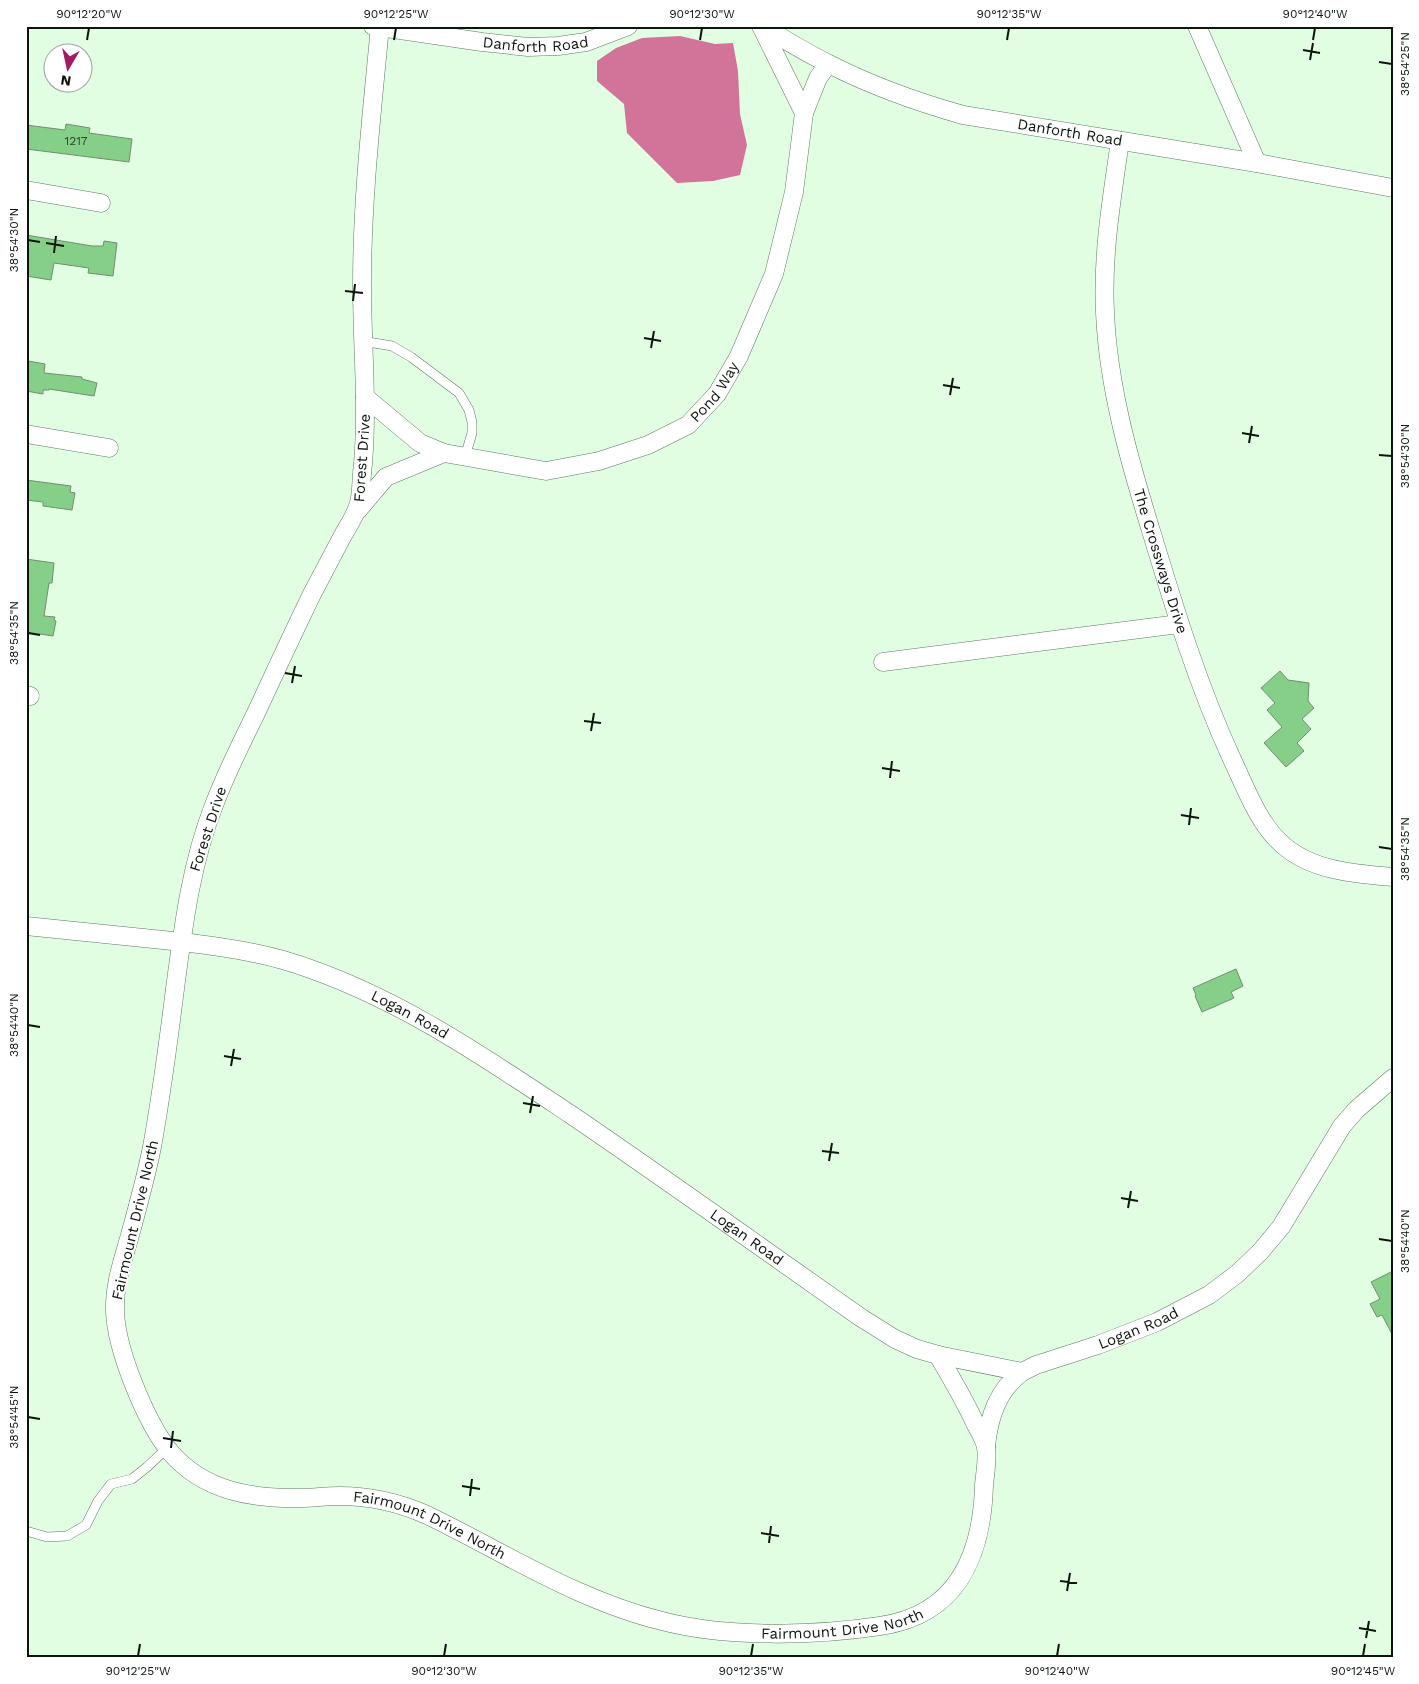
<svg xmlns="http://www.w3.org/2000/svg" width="1419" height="1684" viewBox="0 0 1419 1684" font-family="'Work Sans',sans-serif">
  <rect width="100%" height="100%" fill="#e2fee2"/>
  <!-- water -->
  <path fill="#d2749a" d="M680 36 715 44 733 43 738 71 740 114 747 145 740 175 713 181 677 183 627 133 624 104 597 81V61L616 48 642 38Z"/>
  <!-- building -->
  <path fill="#86cf88" stroke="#738d73" d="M66 124 90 128 89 133 132 139 129 162 26 149V125L65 130Z
    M26 235 92 246H103L104 241 117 243 113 276 88 273 89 268 54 263 51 280 26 276Z
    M28 361 45 364 44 373 82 377V379L97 383 94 396 49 389V390H43V394L26 391Z
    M26 480 71 486 70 492 75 493 72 510 43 506V502L26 500Z
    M26 559 54 563 52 583H49L44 616 55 617 54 620 56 621 53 636 26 632Z
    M1280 671 1288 680 1309 683 1308 701 1314 708 1302 719 1311 729 1297 743 1304 751 1286 767 1264 743 1282 727 1267 710 1275 703 1261 688Z
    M1236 969 1243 986 1231 992 1234 998 1202 1012 1195 996 1196 995 1193 988Z
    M1393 1271V1336L1382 1315 1377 1317 1370 1304 1380 1299 1371 1282Z"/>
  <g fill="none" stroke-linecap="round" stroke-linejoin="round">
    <defs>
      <path id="lane" d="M362 341 392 346 411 357 459 393 469 410 472 422V433L465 457
        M26 1531 47 1537 67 1536 86 1525 98 1501 111 1484 132 1479 147 1467 167 1448"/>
      <g id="street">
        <path id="s1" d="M373 26 482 42 528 47 558 46 586 42 628 26"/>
        <path id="s2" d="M380 26C372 112 362 198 362 284 362 344 368 404 363 464 361 477 362 491 359 503 356 515 348 526 342 537 332 556 322 575 312 594 293 633 275 672 257 711 242 742 226 773 214 805 192 861 184 921 176 981 169 1037 162 1092 152 1147 146 1177 138 1206 130 1235 123 1260 114 1285 115 1311 116 1349 146 1423 171 1453 204 1491 252 1499 300 1498 313 1498 326 1496 339 1496 369 1496 400 1503 427 1515 477 1539 525 1568 577 1591 604 1603 633 1614 662 1621 727 1638 813 1636 880 1626 957 1615 982 1556 984 1485 985 1474 988 1458 986 1447 984 1438 979 1431 975 1423 964 1399 951 1378 938 1355"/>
        <path id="s3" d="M762 26C784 39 806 53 829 64 872 86 917 102 963 115L1257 163 1393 188"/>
        <path d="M1197 26 1257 163"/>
        <path d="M804 113 818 78 828 64"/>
        <path id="s4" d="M1120 141C1112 197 1102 255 1105 312 1108 387 1130 463 1152 534 1175 610 1198 685 1231 757 1245 786 1258 824 1283 845 1312 871 1356 874 1393 877"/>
        <path d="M26 190 101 203"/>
        <path id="s5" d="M365 397 420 443 444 453 546 471 599 461 648 445 688 425 717 394 739 356 774 274 794 192 804 113 761 26"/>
        <path d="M26 434 109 448"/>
        <path d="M358 510 386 477 444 453"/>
        <path d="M883 662 1179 624"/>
        <path d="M26 695 30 696"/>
        <path id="s6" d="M26 926C72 931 117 935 163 940 203 944 244 949 283 960 388 991 480 1054 570 1114 667 1180 763 1249 860 1317L895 1339 917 1349 938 1355 1022 1372 1036 1365 1098 1345 1157 1322 1209 1295 1237 1274 1260 1252 1281 1227 1342 1126 1357 1109 1393 1078"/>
        <path d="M986 1446C989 1416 998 1390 1022 1372"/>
      </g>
    </defs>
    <!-- lane casing -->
    <use href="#lane" stroke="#5f795f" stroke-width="10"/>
    <!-- street casing -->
    <use href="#street" stroke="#5f795f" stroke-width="19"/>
    <!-- lane -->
    <use href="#lane" stroke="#fff" stroke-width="9"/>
    <!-- street -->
    <use href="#street" stroke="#fff" stroke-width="18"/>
  </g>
  <!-- ticks -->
  <path fill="none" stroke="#0c150c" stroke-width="2" d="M87 40 89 28M394 40 396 28M700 40 702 28M1007 40 1009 28M1313 40 1315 28M1303 50 1320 53M1310 60 1313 43M1379 62 1392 64M28 240 40 242M46 243 64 246M54 253 56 236M345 291 363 293M353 301 355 284M644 338 661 341M651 348 654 331M943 385 960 388M950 395 953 378M1242 433 1259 436M1249 443 1252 426M1379 455 1392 456M28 633 40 635M285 673 302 676M292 683 295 666M584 721 601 723M591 731 594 713M882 768 900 771M890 778 892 761M1181 815 1199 818M1189 825 1191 808M1379 847 1392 849M28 1025 40 1027M224 1056 241 1059M231 1066 234 1049M523 1103 540 1106M530 1113 533 1096M822 1151 839 1153M829 1161 832 1143M1121 1198 1138 1201M1128 1208 1131 1191M1379 1239 1392 1241M28 1417 40 1419M163 1438 181 1441M171 1448 173 1431M462 1486 480 1489M470 1496 472 1479M761 1533 779 1536M769 1543 771 1526M1060 1581 1077 1583M1067 1591 1070 1573M1359 1628 1376 1631M1366 1638 1369 1621M138 1656 140 1644M444 1656 446 1644M751 1656 753 1644M1057 1656 1059 1644M1363 1656 1365 1644"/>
  <g text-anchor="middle" stroke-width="4" stroke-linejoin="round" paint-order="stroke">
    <!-- number labels -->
    <g font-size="12" fill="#2a442b">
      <text x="76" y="145">1217</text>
    </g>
    <!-- street labels -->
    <g font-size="15" fill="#0c150c" stroke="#fff">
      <text dy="5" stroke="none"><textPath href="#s1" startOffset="164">Danforth Road</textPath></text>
      <text dy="5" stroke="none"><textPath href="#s3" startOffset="329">Danforth Road</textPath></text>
      <text dy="5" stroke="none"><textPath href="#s5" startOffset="394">Pond Way</textPath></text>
      <text transform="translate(362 458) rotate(-86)" y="5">Forest Drive</text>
      <text dy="5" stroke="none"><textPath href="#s4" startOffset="428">The Crossways Drive</textPath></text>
      <text transform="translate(208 829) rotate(-72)" y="5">Forest Drive</text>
      <text dy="5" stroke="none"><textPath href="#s6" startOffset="398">Logan Road</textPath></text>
      <text transform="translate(135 1220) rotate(-77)" y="5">Fairmount Drive North</text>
      <text dy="5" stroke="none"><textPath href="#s6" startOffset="802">Logan Road</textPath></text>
      <text dy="5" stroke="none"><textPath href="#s6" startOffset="1238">Logan Road</textPath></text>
      <text dy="5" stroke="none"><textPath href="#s2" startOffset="1761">Fairmount Drive North</textPath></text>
      <text dy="5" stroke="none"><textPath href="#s2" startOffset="2196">Fairmount Drive North</textPath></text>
    </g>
  </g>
  <!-- border -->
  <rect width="1419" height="1684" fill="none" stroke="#ffffff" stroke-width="55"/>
  <!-- north arrow -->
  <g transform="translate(68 68) rotate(189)"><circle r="24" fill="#ffffff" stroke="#9ea19e"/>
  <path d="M0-4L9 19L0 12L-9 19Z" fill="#a41a62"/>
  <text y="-8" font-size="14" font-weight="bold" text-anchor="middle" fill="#0c150c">N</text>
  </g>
  <rect x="28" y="28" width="1364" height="1628" fill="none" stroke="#0c150c" stroke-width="2"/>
  <g font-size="12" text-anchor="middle" fill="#0c150c">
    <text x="89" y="18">90°12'20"W</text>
    <text x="396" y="18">90°12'25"W</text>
    <text x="702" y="18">90°12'30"W</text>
    <text x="1009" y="18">90°12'35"W</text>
    <text x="1315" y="18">90°12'40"W</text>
    <text transform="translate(1405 64) rotate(-90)" y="4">38°54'25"N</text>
    <text transform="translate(14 240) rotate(-90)" y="4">38°54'30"N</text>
    <text transform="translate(1405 456) rotate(-90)" y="4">38°54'30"N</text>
    <text transform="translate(14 633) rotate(-90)" y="4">38°54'35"N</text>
    <text transform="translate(1405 849) rotate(-90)" y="4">38°54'35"N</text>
    <text transform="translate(14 1025) rotate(-90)" y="4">38°54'40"N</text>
    <text transform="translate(1405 1241) rotate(-90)" y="4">38°54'40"N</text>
    <text transform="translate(14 1417) rotate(-90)" y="4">38°54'45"N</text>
    <text x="138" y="1675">90°12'25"W</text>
    <text x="444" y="1675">90°12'30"W</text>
    <text x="751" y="1675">90°12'35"W</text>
    <text x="1057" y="1675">90°12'40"W</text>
    <text x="1363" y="1675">90°12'45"W</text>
  </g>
</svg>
